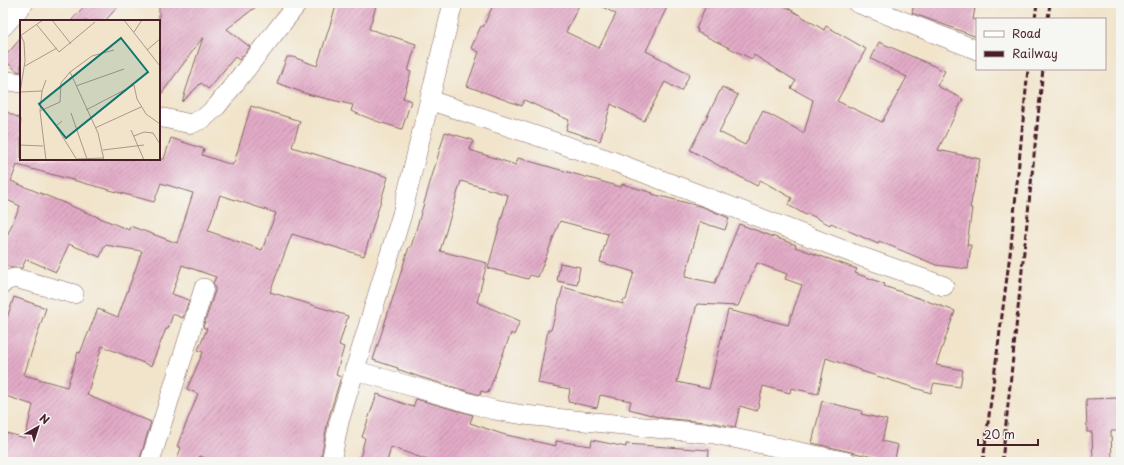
<svg xmlns="http://www.w3.org/2000/svg" width="1124" height="465" viewBox="0 0 1124 465" font-family="'Playpen Sans',sans-serif">
  <defs>
    <pattern id="building-hatch" width="6" height="6" patternUnits="userSpaceOnUse"><rect width="6" height="6" fill="#e2abc7"/><path d="M-1 1l2-2M0 6l6-6M5 7l2-2" fill="none" stroke="#b98ba2"/></pattern>
  </defs>
  <rect width="100%" height="100%" fill="#f6f6f2"/>
  <filter id="ink" filterUnits="userSpaceOnUse"><feTurbulence type="fractalNoise" baseFrequency=".025" numOctaves="2"/><feDisplacementMap in="SourceGraphic" scale="8" xChannelSelector="R" yChannelSelector="G"/><feConvolveMatrix kernelMatrix="1 2 1 2 8 2 1 2 1" color-interpolation-filters="sRGB"/></filter>
  <filter id="wash" filterUnits="userSpaceOnUse"><feTurbulence type="fractalNoise" baseFrequency=".012" numOctaves="4" result="noise"/><feDisplacementMap in="SourceGraphic" scale="16" xChannelSelector="R" yChannelSelector="G"/><feGaussianBlur stdDeviation="0.9" result="paint"/><feColorMatrix in="noise" values="0 0 0 0 0 0 0 0 0 0 0 0 0 0 0 0 0 1.4 0 .05"/><feComposite in="paint" operator="in"/></filter>
  <g filter="url(#wash)">
    <rect width="100%" height="100%" fill="#f1e4cb"/>
    <g id="blocks">
      <!-- building -->
      <path fill="url(#building-hatch)" fill-rule="evenodd" d="M87 3H121L105 21H71Z
        M159 3H261L227 29 250 47 239 60 235 57 208 89 201 83 182 102 203 37 159 97Z
        M337 3H377L369 29 416 44 408 71 411 72 403 98 411 101 402 129 376 121 351 111 353 105 307 94 277 83 287 57H293L317 66Z
        M494 3H580L566 32 599 48 616 14 595 3H669L646 51 690 74 681 91 665 82 644 121 611 104 600 141 566 130 569 120 524 100 522 106 467 86 479 52 471 48 481 26 483 27Z
        M707 3H780L824 30 826 26 866 49 837 101 882 122 907 77 871 59 879 42 945 71 937 86 963 99 938 150 980 159 970 208H972L967 245H971L968 269 936 265 879 241 878 244 831 223 830 225 807 213 806 215 788 205 792 198 760 180 757 186 690 150 722 87 738 95 719 132 745 145 763 111 804 133 813 100 791 88 796 81 754 55 752 59 697 32 698 29H696Z
        M914 3H976L973 19 977 20V37L912 13Z
        M21 38V72L17 71 3 59Z
        M251 106 300 121 292 147 388 177 364 256 292 234 270 292 348 316 339 345 344 347 336 375 341 377 328 420 320 462H215L200 456 198 462H176L181 448 177 446 198 394 187 389 203 352 198 350 207 329 203 327 215 291V286L213 283 216 277 182 265 172 294 189 300 183 318 173 314 168 329H166L151 366 102 346 87 395 151 422 139 462H3V432L25 438 33 405 3 395V330L14 297 46 308 24 375 67 387 78 352 80 353 98 309 118 317 142 251 105 245 100 257 69 244 56 272 26 259 22 268H11L3 264V245L20 206 3 198V110L21 119V159H164L171 138 204 149 202 155 232 165 233 163H234ZM17 165 154 202 161 183 193 193 177 243 130 226 129 230 11 181ZM220 195 276 213 262 250 208 231Z
        M445 132 473 140 470 150 516 165 518 158 621 187 622 184 653 193 652 194 703 207 729 218 725 230 700 222 685 277 715 283 739 224 796 245 795 247 857 269 855 273 885 284 884 286 955 311 936 365 963 370 960 387 934 383 931 393 861 371V370L826 358 818 394 791 388 790 393 763 386 757 411 740 406 735 427 715 423 662 418 629 409 631 401 600 395 597 408 568 402 570 389 538 383 548 330H551L563 287 623 304V300H626L634 272 600 262 608 234 560 221 538 277 530 275 528 279 488 268 508 195 461 181 440 251 487 263 477 302 520 321 514 335 511 333 488 393 481 391 480 395 420 377 397 369 398 368 373 360 409 247H411ZM757 263 787 274 785 279 802 285 788 325 728 310 709 389 677 382 697 304 738 306Z
        M560 263 580 267 577 285 557 281Z
        M377 394 413 407 416 399 473 415 470 423 502 434 556 446V441L591 446 592 440 626 447V444L709 450 708 462H433L391 447 387 462H359L365 438 362 437Z
        M1121 398V431H1111L1112 462H1093L1092 432H1087L1086 399Z
        M822 401 862 411 861 414 887 420 882 441 898 445 894 462 812 443Z"/>
    </g>
  </g>
  <g filter="url(#ink)">
    <use href="#blocks" fill-opacity="0" stroke="#846463" stroke-width="1"/>
    <g fill="none" stroke-linecap="round" stroke-linejoin="round">
      <defs>
        <path id="minor" d="M857 3 977 50
          M3 27 24 3
          M3 80 21 83
          M429 100 615 162 862 257 944 286
          M159 117 191 124 204 118 217 106 298 3
          M3 284 4 281 15 278 74 294
          M354 370 494 410 524 415 714 434 848 462
          M150 462 204 288
          M331 462 339 422 402 214 453 3"/>
      </defs>
      <!-- minor casing -->
      <use href="#minor" stroke="#846463" stroke-width="20"/>
      <!-- minor -->
      <use href="#minor" stroke="#fff" stroke-width="19"/>
      <!-- rail -->
      <path stroke="#4a1f2b" stroke-width="3" stroke-dasharray="6 3" stroke-linecap="butt" d="M1035 19 1037 3
        M1048 19 1050 3
        M983 462 1011 246 1028 69
        M1002 462 1043 69"/>
    </g>
  </g>
  <!-- overview -->
  <g transform="translate(20 20)">
    <rect width="140" height="140" fill="#f1e4cb"/>
    <path fill="none" stroke="#ae958b" stroke-width="1" d="M32 0 51 24M104 0 140 46M17 5 39 32 75 2M114 12 122 0M0 16 23 0M127 30 140 19M5 46 37 28M50 52 78 113 84 140M56 66 104 49M0 72 22 71M0 73 5 41 4 22 1 16M66 90 114 65 117 79 126 94 140 104M20 91 40 82 41 63 50 52 72 36 94 30M51 93 67 139M42 101 36 106 57 140M75 108 121 87M111 110 124 140M0 114 1 97M114 116 124 112 133 113 140 124M0 125 23 126M83 130 124 125M57 139 84 138M26 140 20 91 22 71 26 60"/>
    <path fill="#0f766e" fill-opacity="0.15" stroke="#0f766e" stroke-width="2" d="M101 18 128 52 46 118 19 84Z"/>
    <rect width="140" height="140" fill="none" stroke="#4a1f2b" stroke-width="2"/>
  </g>
  <!-- margin -->
  <rect width="1124" height="465" fill="none" stroke="#f6f6f2" stroke-width="16"/>
  <!-- legend -->
  <rect x="976" y="18" width="130" height="52" fill="#f6f6f2" stroke="#b1a0a2"/>
  <rect x="984" y="31" width="20" height="6" fill="#ffffff" stroke="#b1a0a2"/>
  <text x="1012" y="38" font-size="12" fill="#4a1f2b">Road</text>
  <rect x="984" y="51" width="20" height="6" fill="#4a1f2b" stroke="#b1a0a2"/>
  <text x="1012" y="58" font-size="12" fill="#4a1f2b">Railway</text>
  <!-- north arrow -->
  <g transform="translate(38 427) rotate(39)" stroke="#f6f6f2" stroke-width="3" paint-order="stroke">
  <path d="M0-3L7 15L0 10L-7 15Z" fill="#4a1f2b"/>
  <text y="-6" font-size="11" font-weight="bold" text-anchor="middle" fill="#4a1f2b">N</text>
  </g>
  <!-- scale -->
  <path d="M978 439v6h60v-6" fill="none" stroke="#4a1f2b" stroke-width="2"/>
  <text x="984" y="439" font-size="12" fill="#4a1f2b" stroke="#f6f6f2" stroke-width="3" paint-order="stroke">20 m</text>
</svg>
